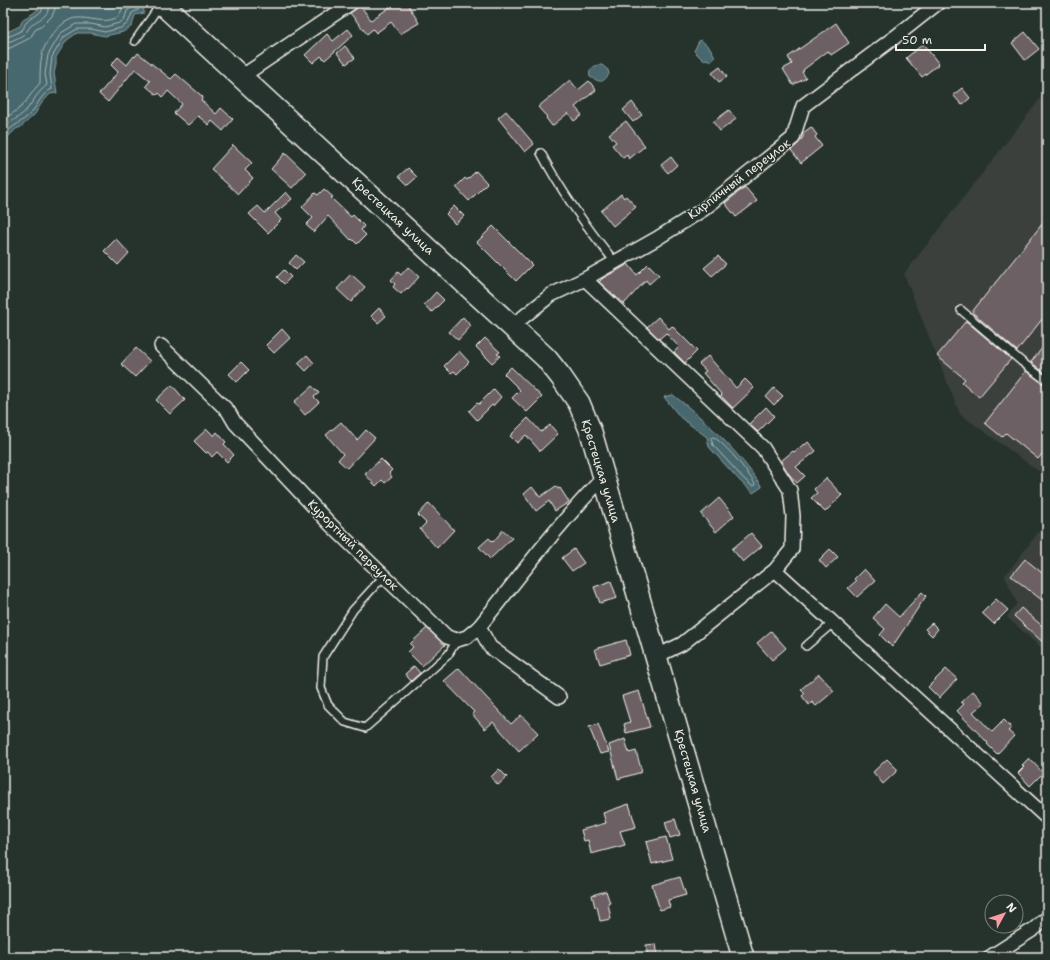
<svg xmlns="http://www.w3.org/2000/svg" width="1050" height="960" viewBox="0 0 1050 960" font-family="'Shantell Sans',sans-serif">
  <rect width="100%" height="100%" fill="#26332d"/>
  <filter id="ink" filterUnits="userSpaceOnUse"><feTurbulence type="fractalNoise" baseFrequency=".025" numOctaves="2"/><feDisplacementMap in="SourceGraphic" scale="8" xChannelSelector="R" yChannelSelector="G"/><feConvolveMatrix kernelMatrix="1 2 1 2 8 2 1 2 1" color-interpolation-filters="sRGB"/></filter>
  <g filter="url(#ink)">
    <!-- built -->
    <path fill="#3b413e" d="M1047 90V477L960 414 904 274Z
      M1047 521V653L1007 617 1017 603 1005 576Z"/>
    <!-- water -->
    <path fill="#47676e" stroke="#8c9e9f" d="M39 3H143L144 13 135 15 132 26 123 32 105 36 90 33H77L67 40 56 57V65L54 73 57 93 50 94 41 104 35 114 21 127 16 129 3 142V34L20 26 23 19 32 14 40 8Z
      M701 40 711 49 715 57 710 61 707 59 703 60 694 51 699 41Z
      M598 65H602L608 70 609 74C602 85 599 81 590 77 588 70 592 67 598 65Z
      M673 395C706 420 739 452 762 487L753 493 740 481 709 447 707 437 681 418 664 397Z"/>
    <g fill="none" stroke-linecap="round" stroke-linejoin="round">
      <!-- shore -->
      <path stroke="#afbab7" stroke-width="1" d="M3 38C8 37 19 33 23 29 25 26 24 25 26 23 32 15 45 15 43 3
        M3 43C10 42 22 37 26 32 28 31 28 28 30 27 36 18 51 19 48 3
        M3 49 10 48 30 38 35 30 42 26 52 16 55 9 54 3
        M3 120C9 115 16 112 22 106 28 100 33 90 40 83 40 73 40 64 42 55 44 42 62 19 76 18 90 17 104 24 116 18 120 16 122 7 127 3
        M3 128C11 121 21 117 28 108 34 100 38 92 47 85L45 74 48 55 61 33 76 24H91L105 27 119 23 124 20 127 11 133 6 134 3
        M3 136C11 126 23 122 32 112 38 104 42 93 52 89L50 74 52 57 64 37 77 29H91L105 32 121 28 128 23 132 13 138 10 139 3
        M713 437C726 444 747 471 755 484L754 486H752L743 478 713 445 711 439Z"/>
    </g>
    <!-- building -->
    <path fill="#6c6165" stroke="#f4f1e8" d="M396 3H407L419 23 400 34 391 22 376 33 373 29 367 34 350 13 356 9 359 4 371 20Z
      M836 23 849 43 831 55 828 51 803 70 804 71 802 72 806 78 793 85 783 69 792 64 788 57Z
      M348 29 353 35 325 60 321 56 313 63 305 55 327 34 333 41Z
      M1025 32 1039 49 1025 60 1012 43Z
      M923 44 939 64 922 77 906 58Z
      M345 46 355 58 346 64 337 53Z
      M138 53 171 79 176 74 203 97 201 100 216 114 221 108 233 119 223 131 212 121 209 125 198 116 188 125 174 113 182 104 168 91 163 97 159 93 157 95 146 86 150 81 135 69 108 102 99 94 118 72 111 65 118 57 127 65 134 56 135 57Z
      M720 67 727 77 719 82 712 73Z
      M570 80 578 90 589 81 596 90 575 107 582 115 574 121 568 113 552 126 546 118 547 117 538 107Z
      M962 88 970 98 962 105 953 95Z
      M632 102 642 115 633 122 623 110Z
      M729 110 736 119 720 131 713 122Z
      M506 111 534 144 525 152 498 118Z
      M626 121 645 146 629 159 627 155 623 158 612 145 616 142 609 134Z
      M811 127 817 135 815 137 822 146 801 163 791 150 798 144 803 137V133Z
      M233 145 252 163 245 170 253 178 238 194 211 169Z
      M285 153 306 173 292 188 271 169Z
      M671 157 677 165 668 173 661 165Z
      M408 168 417 177 408 185 399 176Z
      M476 171 487 183 469 201 456 187 465 178 467 180Z
      M745 187 757 201 736 217 725 203Z
      M324 189 333 197 331 198 351 217 353 215 364 226 361 230 366 235 357 244 352 239 351 240 328 216 314 232 306 225 313 218 302 207 315 193 318 195Z
      M286 192 292 199 275 213 281 220 268 233 249 214 258 206 265 213Z
      M621 194 624 198 626 196 636 207 613 226 601 211Z
      M454 206 464 216 455 224 446 214Z
      M1047 218V313L1017 351 972 312Z
      M493 226 532 265 516 281 477 242Z
      M116 239 129 253 118 265 104 251Z
      M296 255 304 262 296 270 289 263Z
      M718 256 726 264 712 276 704 268Z
      M628 264 637 275 648 264 659 275 649 284 646 280 624 304 599 282 603 278 614 272H615Z
      M408 267 419 277 408 289 407 288 401 294 393 287 395 284 391 280 398 272 401 275Z
      M284 270 291 277 284 284 277 277Z
      M351 274 365 287 351 302 337 289Z
      M436 292 444 300 432 312 424 305Z
      M379 308 386 316 378 323 371 316Z
      M463 317 471 326 458 340 449 332Z
      M658 317 669 329 672 326 697 351 685 363 674 352 679 347 666 333 659 339 647 327Z
      M966 321 1011 359 979 397 962 382 965 379 937 356Z
      M282 329 290 338 274 353 266 345Z
      M485 338 500 352 497 354 500 356 492 363 476 347Z
      M1047 342V375L1031 362Z
      M136 348 150 361 135 377 121 364Z
      M459 351 469 362 457 374 454 371 451 373 444 366Z
      M307 355 314 363 306 371 298 363Z
      M708 356 736 388 745 379 754 388 733 408 721 396 722 395 703 373 706 371 699 364Z
      M241 362 249 370 237 382 229 374Z
      M511 367 542 397 527 412 512 398 520 390 504 374Z
      M1026 371 1047 386V448L1038 459 1006 433 1002 437 985 423Z
      M172 385 185 400 170 414 156 400Z
      M312 386 319 393 314 397 319 402 305 415 294 402Z
      M774 388 783 396 774 405 766 397Z
      M494 389 501 397 493 406 492 405 477 420 469 411 477 403 479 404Z
      M766 407 774 416 758 432 749 424Z
      M528 418 541 432 550 425 558 434 540 451 526 435 517 443 510 436Z
      M341 422 357 440 366 430 375 438 347 468 338 460 343 454 326 435Z
      M207 429 214 436 217 432 226 442 224 444 234 455 227 462 217 452 212 457 208 452 206 453 194 441Z
      M808 442 816 451 796 467 805 476 797 483 788 473 781 461 793 451 794 452 804 444 805 445Z
      M381 459 392 470 389 473 392 477 385 483 382 480 376 486 365 474Z
      M826 478 842 495 825 512 811 498 817 493 814 489Z
      M556 486 558 489 560 488 569 502 555 511 549 501 536 511 524 494 532 487 540 497Z
      M719 498 734 516 716 532 701 514Z
      M429 503 454 530 437 548 420 529 426 523 418 515Z
      M503 530 512 538 490 559 479 547 489 538 493 542Z
      M751 533 762 546 743 562 732 549Z
      M574 549 584 563 572 571 562 558Z
      M830 549 838 557 826 568 819 560Z
      M1025 559 1047 577V604L1011 576Z
      M864 569 875 581 857 597 848 588 856 581 854 579Z
      M611 581 617 598 600 603 594 587Z
      M922 592 926 596 892 647 880 635 885 629 873 618 885 604 899 617Z
      M996 599 1008 610 994 624 982 613Z
      M1021 608 1047 630V646L1014 616Z
      M932 623 938 629 932 636 925 629Z
      M427 628 445 645 422 666 408 652 413 647 410 644Z
      M771 631 786 648 772 660 757 643Z
      M626 640 630 655 600 664 595 649Z
      M414 666 420 673 411 681 405 674Z
      M459 668 511 724 521 715 538 733 519 751 493 722 485 729 472 714 474 712 444 681Z
      M946 669 957 679 939 698 928 687Z
      M819 674 834 691 816 706 812 702 809 705 802 696 805 693 801 689Z
      M639 691 650 727 626 733 624 724 630 722 622 696Z
      M973 691 984 703 973 712 992 732 1004 720 1012 728 1008 731 1014 736 997 754 987 744 988 743 957 711 964 704 961 702Z
      M598 724 609 752 600 754 589 727Z
      M625 739 629 753 636 751 642 772 618 779 609 745Z
      M1029 758 1043 773 1030 786 1018 773 1024 767 1022 765Z
      M887 759 898 770 883 784 873 772Z
      M499 769 507 777 498 785 491 777Z
      M629 804 636 827 620 831 625 845 591 854 588 840 584 841 581 830 606 823 603 813Z
      M675 819 680 835 670 838 665 822Z
      M666 837 672 859 652 864 646 842Z
      M680 877 686 895 668 900 670 907 660 910 652 885Z
      M606 891 610 903H608L611 919 600 921 597 906 595 907 592 895Z
      M656 944 658 957H648L646 945Z"/>
    <g fill="none" stroke-linecap="round" stroke-linejoin="round">
      <defs>
        <path id="service" d="M135 41 160 5
          M541 153C562 193 587 228 615 262
          M961 310 1022 362 1047 381
          M383 577 353 610 323 657 321 688 328 705 345 722 365 728 448 655 457 640
          M806 646 833 623"/>
        <path id="minor" d="M241 77 351 3
          M585 279 763 448 790 490 793 516 792 549 775 570 682 644 657 656
          M512 326 551 295 585 279 656 239 704 209 793 138 803 106 895 37 938 3
          M161 346 228 411 235 423 331 525 447 637 457 640 467 637 479 627 490 647 559 697
          M775 570 1047 818
          M479 627C520 576 559 523 604 477
          M990 957 1034 929 1047 918"/>
        <path id="primary" d="M161 3 546 358 561 377 579 403 591 432 743 957"/>
      </defs>
      <!-- service casing -->
      <use href="#service" stroke="#f4f1e8" stroke-width="10"/>
      <!-- minor casing -->
      <use href="#minor" stroke="#f4f1e8" stroke-width="16"/>
      <!-- primary casing -->
      <use href="#primary" stroke="#f4f1e8" stroke-width="24"/>
      <!-- service -->
      <use href="#service" stroke="#26332d" stroke-width="7"/>
      <!-- minor -->
      <use href="#minor" stroke="#26332d" stroke-width="13"/>
      <!-- primary -->
      <use href="#primary" stroke="#26332d" stroke-width="21"/>
    </g>
  </g>
  <g text-anchor="middle" stroke-width="3" stroke-linejoin="round" paint-order="stroke">
    <!-- street labels -->
    <g font-size="12" fill="#f4f1e8" stroke="#26332d">
      <text transform="translate(739 179) rotate(-37)" y="4">Кирпичный переулок</text>
      <text transform="translate(393 216) rotate(43)" y="4">Крестецкая улица</text>
      <text transform="translate(601 471) rotate(73)" y="4">Крестецкая улица</text>
      <text transform="translate(353 545) rotate(45)" y="4">Курортный переулок</text>
      <text transform="translate(693 781) rotate(74)" y="4">Крестецкая улица</text>
    </g>
  </g>
  <!-- margin -->
  <rect width="1050" height="960" fill="none" stroke="#26332d" stroke-width="16"/>
  <rect x="8" y="8" width="1034" height="944" fill="none" stroke="#f4f1e8" stroke-width="1.5" filter="url(#ink)"/>
  <!-- north arrow -->
  <g transform="translate(1004 914) rotate(50)"><circle r="19" fill="#26332d" stroke="#787f78"/>
  <path d="M0-3L7 15L0 10L-7 15Z" fill="#ff9aa2"/>
  <text y="-6" font-size="11" font-weight="bold" text-anchor="middle" fill="#f4f1e8">N</text>
  </g>
  <!-- scale -->
  <path d="M896 44v6h89v-6" fill="none" stroke="#f4f1e8" stroke-width="2"/>
  <text x="902" y="44" font-size="12" fill="#f4f1e8" stroke="#26332d" stroke-width="3" paint-order="stroke">50 m</text>
</svg>
